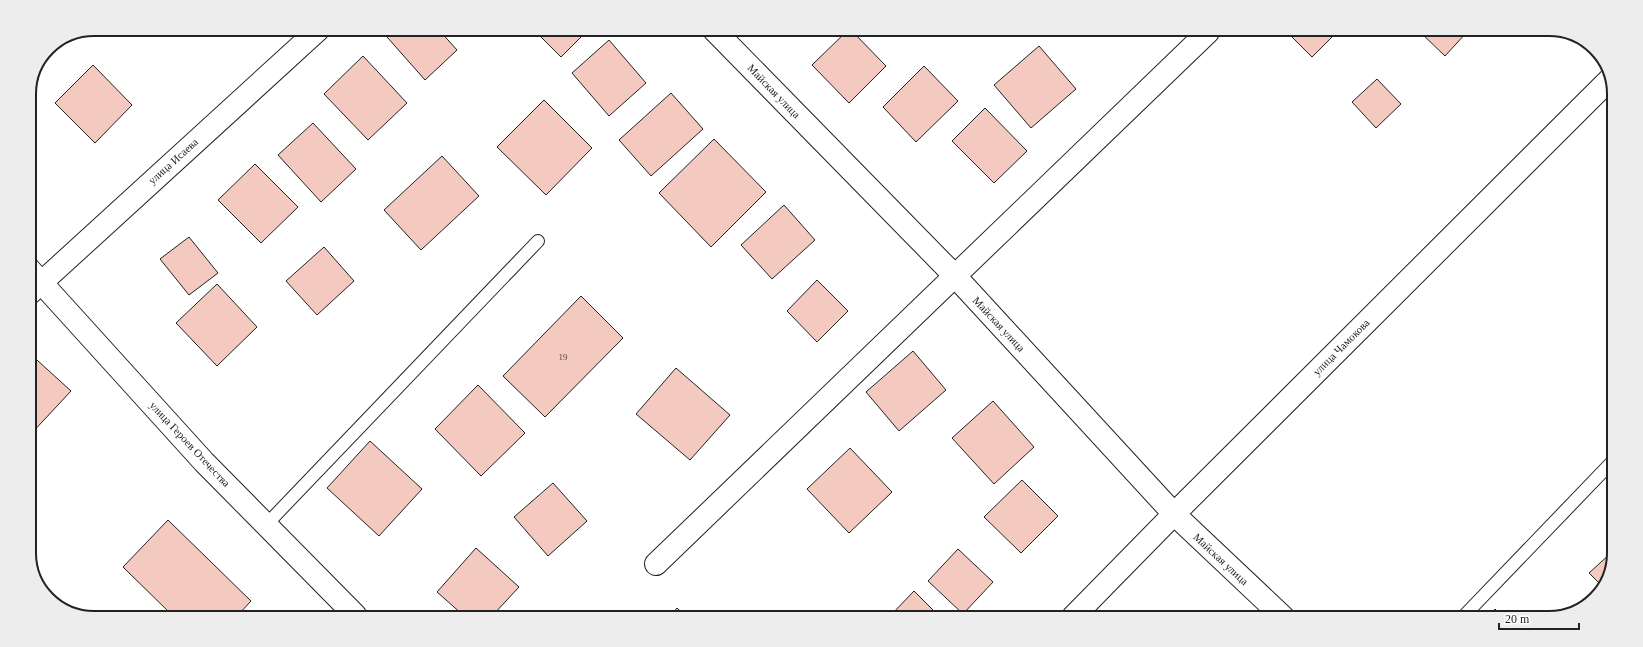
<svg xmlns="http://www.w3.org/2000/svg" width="1643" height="647" viewBox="0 0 1643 647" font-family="'Times New Roman',serif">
  <rect width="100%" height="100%" fill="#fff"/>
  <!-- building -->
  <path fill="#f3c9c0" stroke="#222" d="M223 29H238L233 35Z
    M395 30H439L457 50 425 80 387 37Z
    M534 30H588L561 57Z
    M847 31H852L886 66 849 103 812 65Z
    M1287 32H1337L1312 57Z
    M1420 32H1467L1445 56Z
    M609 40 646 83 609 116 572 73Z
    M1039 46 1076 89 1031 128 994 85Z
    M363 56 407 103 368 140 324 94Z
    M93 65 132 105 95 143 55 103Z
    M924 66 958 101 916 142 883 107Z
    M1377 79 1401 104 1376 128 1352 102Z
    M671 93 703 129 651 176 619 140Z
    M544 100 592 148 546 195 497 147Z
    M985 108 1027 151 994 183 952 141Z
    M313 123 356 169 321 202 278 155Z
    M714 139 766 192 711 247 659 193Z
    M442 156 479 196 421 250 384 210Z
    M255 164 298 207 261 243 218 200Z
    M784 205 815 240 772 279 741 245Z
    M189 237 218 273 189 295 160 259Z
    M324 247 354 281 317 315 286 281Z
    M817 280 848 311 817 342 787 311Z
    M217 284 257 327 217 366 176 323Z
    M581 296 623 338 545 417 503 376Z
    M913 351 946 390 899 431 866 392Z
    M37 360 71 391 29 436V369Z
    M676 368 730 415 690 460 636 414Z
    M478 385 525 433 481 476 435 429Z
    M993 401 1034 447 994 484 952 438Z
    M370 441 422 489 379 536 327 488Z
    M850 448 892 492 849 533 807 489Z
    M1022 480 1058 516 1021 553 984 517Z
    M553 483 587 521 548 556 514 517Z
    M168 520 251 601 238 615H172L123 567Z
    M476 548 519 587 493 615H463L437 592Z
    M958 549 993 582 963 614 928 581Z
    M1611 553 1610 574 1602 586 1589 573Z
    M914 591 940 617 890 616Z
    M677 608 686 616H670Z
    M1495 609 1504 618H1487Z"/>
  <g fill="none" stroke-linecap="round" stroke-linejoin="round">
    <defs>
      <path id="lane" d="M266 525 538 241
        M1462 618 1611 463"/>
      <path id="street" d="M714 30 955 276 1174 514 1283 617
        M29 269 204 462 355 615
        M29 294 318 30
        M656 564 1208 32
        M1073 617 1174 514 1610 79"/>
    </defs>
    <!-- lane casing -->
    <use href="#lane" stroke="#222" stroke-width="14"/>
    <!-- street casing -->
    <use href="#street" stroke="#222" stroke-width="24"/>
    <!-- lane -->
    <use href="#lane" stroke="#fff" stroke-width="12"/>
    <!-- street -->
    <use href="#street" stroke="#fff" stroke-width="22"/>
  </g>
  <g text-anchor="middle" stroke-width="3" stroke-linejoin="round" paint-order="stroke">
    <!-- number labels -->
    <g font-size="9" fill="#564c4a">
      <text x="563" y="360">19</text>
    </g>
    <!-- street labels -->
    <g font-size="11" fill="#222" stroke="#fff">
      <text transform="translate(774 91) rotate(46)" y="4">Майская улица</text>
      <text transform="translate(173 161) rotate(-42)" y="4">улица Исаева</text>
      <text transform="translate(999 324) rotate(47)" y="4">Майская улица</text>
      <text transform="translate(1341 347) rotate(-45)" y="4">улица Чамокова</text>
      <text transform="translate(190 444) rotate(47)" y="4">улица Героев Отечества</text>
      <text transform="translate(1221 559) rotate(43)" y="4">Майская улица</text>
    </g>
  </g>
  <!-- crop -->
  <path d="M0 0H1643V647H0ZM94 36H1549A58 58 0 0 1 1607 94V553A58 58 0 0 1 1549 611H94A58 58 0 0 1 36 553V94A58 58 0 0 1 94 36Z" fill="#ededed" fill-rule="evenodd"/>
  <path fill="none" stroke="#222" stroke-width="2" d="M94 36H1549A58 58 0 0 1 1607 94V553A58 58 0 0 1 1549 611H94A58 58 0 0 1 36 553V94A58 58 0 0 1 94 36Z"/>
  <!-- scale -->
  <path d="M1499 623v6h80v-6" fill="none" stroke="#222222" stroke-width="2"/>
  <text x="1505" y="623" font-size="12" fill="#222222" stroke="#ffffff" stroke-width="3" paint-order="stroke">20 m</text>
</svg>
